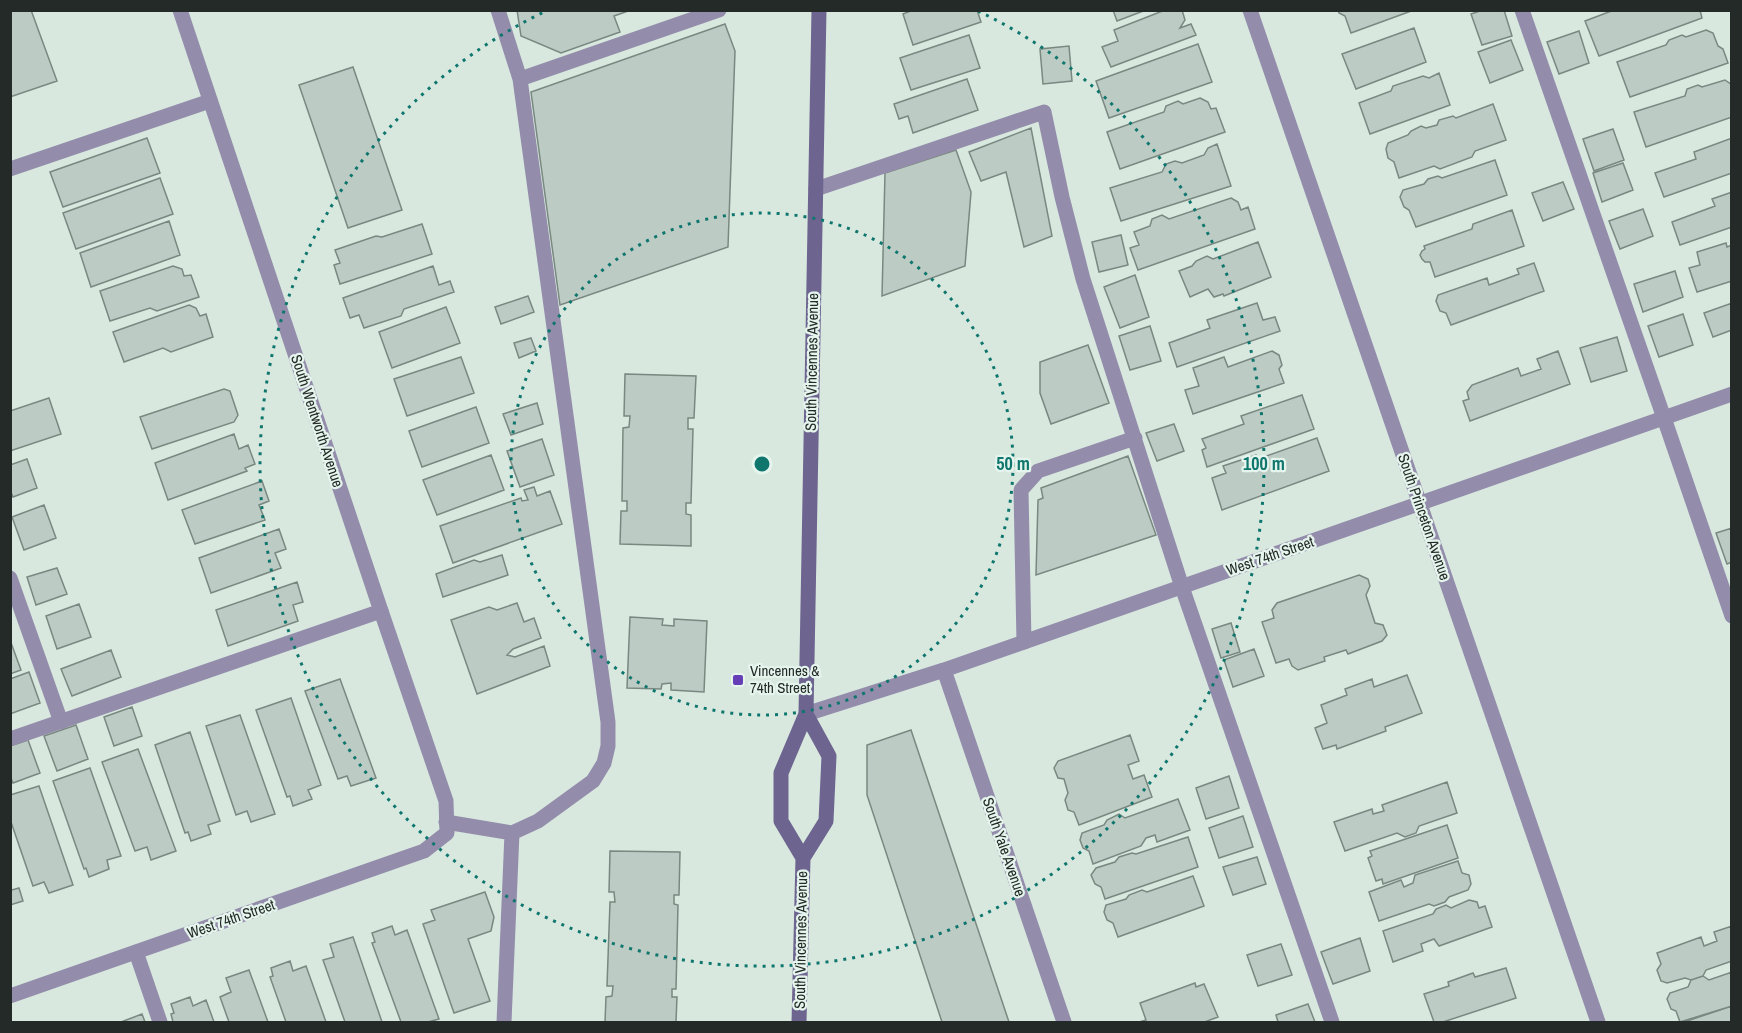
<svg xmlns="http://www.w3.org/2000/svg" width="1742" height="1033" viewBox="0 0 1742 1033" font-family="'Archivo Narrow',sans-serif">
  <rect width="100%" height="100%" fill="#d8e8df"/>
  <!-- building -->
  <path fill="#bccbc3" stroke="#798880" stroke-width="1.5" d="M10 10H31L57 81 10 97Z
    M517 10H631L614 16 620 32 561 53 521 36Z
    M913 10H977L981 22 913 45 903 14Z
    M1113 10H1146L1117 21Z
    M1165 10H1182L1185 20 1180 28 1191 24 1196 35 1111 67 1102 47 1118 41 1114 30Z
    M1338 10H1414L1351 33 1345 16 1339 13Z
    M1483 10H1504L1512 36 1482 45 1471 14Z
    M1614 10H1700L1702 18 1599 56 1585 21Z
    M725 24 735 51 728 247 560 305 531 92Z
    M1414 28 1426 62 1356 89 1342 54Z
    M1706 30 1713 33 1718 46 1723 49 1728 63 1630 97 1617 62 1666 45 1669 40 1682 35 1686 37Z
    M1579 31 1589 63 1559 74 1547 42Z
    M969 35 980 68 911 90 900 58Z
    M1511 40 1523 70 1490 83 1478 52Z
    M1198 44 1212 82 1109 118 1096 81Z
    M1069 46 1072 81 1043 84 1040 49Z
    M353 67 402 210 348 228 299 85Z
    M1439 73 1450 105 1370 134 1359 103 1391 91 1393 86 1423 76 1429 78Z
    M967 79 978 110 913 133 908 116 899 119 894 104Z
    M1725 80 1732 85V117L1646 147 1634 112 1685 96 1687 89 1698 85 1702 87Z
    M1200 98 1208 102 1211 109 1216 108 1225 132 1120 169 1107 132 1164 112 1166 106 1178 101 1183 104Z
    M1493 104 1506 140 1475 151 1472 157 1440 169 1434 166 1399 178 1394 162 1388 158 1386 149 1388 143 1408 135 1411 131 1421 126 1426 128 1437 125 1439 120 1453 116 1456 118Z
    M1031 128 1052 236 1024 247 1006 172 981 181 969 152Z
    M1613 129 1624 160 1594 171 1583 139Z
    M147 138 160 173 63 207 50 172Z
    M1732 138V173L1664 197 1655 173 1696 159 1694 152Z
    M1217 144 1231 186 1121 221 1110 188 1162 172 1166 164 1175 161 1182 163 1204 155 1208 148Z
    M956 150 971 192 965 266 882 296 885 173Z
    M1495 160 1507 195 1416 227 1409 210 1404 207 1400 197 1403 190 1424 184 1428 179 1438 176 1442 178Z
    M1623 163 1633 190 1602 202 1593 173Z
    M160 178 173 214 76 249 63 213Z
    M1563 182 1574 209 1543 221 1532 193Z
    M1732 192V227L1680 245 1672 222 1715 206 1712 199Z
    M1231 198 1238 202 1241 210 1248 207 1255 229 1138 270 1130 248 1139 245 1134 232 1150 226 1152 219 1162 215 1169 219Z
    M1643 209 1653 236 1620 249 1609 221Z
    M1512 210 1524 246 1435 277 1430 262H1425L1422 259 1420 255 1422 251 1425 249 1424 246 1472 229 1473 224Z
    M169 221 180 255 91 287 80 253Z
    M422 224 432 254 340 284 334 265 340 263 335 250 376 236 382 237Z
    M1121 235 1128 265 1099 272 1092 242Z
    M1258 242 1271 277 1224 296 1223 294 1214 297 1208 289 1190 297 1179 271 1192 266 1196 261 1207 256 1213 259Z
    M1726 243 1727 247 1732 245V281L1697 292 1689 268 1700 265 1697 252Z
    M1534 263 1544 291 1451 325 1446 313 1440 311 1436 301 1438 295 1487 278 1489 285 1519 274 1517 269Z
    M173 266 182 269 184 276 191 275 199 297 157 311 150 308 110 321 100 291Z
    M433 266 439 285 450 281 454 292 404 309 401 316 364 328 359 315 350 318 343 298Z
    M1675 271 1683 297 1643 312 1634 284Z
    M1135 275 1149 317 1120 328 1104 287Z
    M528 296 534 312 501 324 495 307Z
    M1257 303 1263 320 1275 317 1280 331 1177 367 1169 343 1210 328 1207 320Z
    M1732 303V330L1713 337 1704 313Z
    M189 305 196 308 200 316 206 314 213 337 171 352 163 348 124 362 113 332Z
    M446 307 460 343 392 368 379 332Z
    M1683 314 1693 345 1659 357 1648 326Z
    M1150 326 1161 361 1130 370 1119 336Z
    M1617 337 1627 371 1591 382 1580 348Z
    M531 338 536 351 519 358 514 343Z
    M1088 345 1109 403 1051 424 1040 393V362Z
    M1272 351 1279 355 1282 365 1279 369 1284 383 1193 414 1185 390 1199 386 1193 368 1224 357 1228 367Z
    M1558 351 1570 384 1470 421 1463 401 1469 399 1467 392 1472 385 1518 368 1521 376 1541 369 1537 359Z
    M461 357 474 393 407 416 394 379Z
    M625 374 696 376 694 418H688V429H693L691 503H686V514L691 515V546L620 544 621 511H627V501H622L623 428 629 427 630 416H624Z
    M224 389 230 391 238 415 234 422 152 449 140 417Z
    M1302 395 1314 429 1207 467 1202 450 1206 448 1202 439 1244 424 1241 416Z
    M49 398 61 434 10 451V411Z
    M537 403 543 424 511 435 503 414Z
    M476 407 489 443 422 467 409 431Z
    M1174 424 1184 451 1157 461 1146 433Z
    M234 434 239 449 248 445 255 464 245 468 247 471 168 500 155 463Z
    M1317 438 1329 471 1222 510 1212 478 1226 473 1223 466 1256 455 1258 459Z
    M542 439 554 475 520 487 507 451Z
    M491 455 504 490 437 515 423 480Z
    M1128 456 1156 535 1036 575 1038 500 1043 498 1041 488Z
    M27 459 37 488 13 497 10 490V465Z
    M262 481 269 501 259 505 265 520 195 544 182 510Z
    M534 487 537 496 550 491 562 524 453 563 440 526 521 498 522 501 528 500 524 490Z
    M44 505 56 538 24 550 12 517Z
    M1732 528V562L1727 564 1716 533Z
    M279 529 286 549 275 553 281 568 211 593 199 558Z
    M502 555 508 575 443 597 436 574 474 560 480 562Z
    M57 568 67 594 36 605 27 577Z
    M1359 575 1368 579 1370 586 1366 595 1375 623 1383 625 1387 635 1382 641 1348 654 1346 650 1324 657 1325 661 1298 670 1292 666 1289 659 1276 663 1262 622 1274 618 1272 610 1277 603Z
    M297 582 303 602 293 605 298 621 228 646 216 610Z
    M517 603 524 622 534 618 541 638 513 649 507 655 515 657 544 646 550 666 477 694 451 620 489 607 497 610Z
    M79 604 91 637 57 649 46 616Z
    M630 617 663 619 662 625 674 626V619L707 621 704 692 671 690V683L662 684 661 689 627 688Z
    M1231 623 1240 652 1221 658 1212 629Z
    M10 640 21 670 10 674Z
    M1254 649 1264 676 1233 687 1224 660Z
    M111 650 121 677 72 696 61 669Z
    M29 672 40 703 10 714V679Z
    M1407 675 1422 713 1385 727 1386 731 1337 749 1336 745 1323 749 1315 728 1327 723 1321 705 1347 695 1345 689 1372 679 1374 687Z
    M340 679 376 778 351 786 347 776 338 779 305 691Z
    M291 698 321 785 308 790 312 799 293 806 290 796 287 797 256 710Z
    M132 707 142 736 114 746 104 717Z
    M240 715 275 814 251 822 247 811 236 815 206 726Z
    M76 725 88 759 57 771 44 736Z
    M911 730 1009 1022H942L867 795V745Z
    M190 732 220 821 208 825 211 834 191 841 188 832 185 833 155 745Z
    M1130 735 1139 761 1128 765 1133 779 1144 775 1152 797 1079 825 1074 812 1068 810 1065 800 1068 793 1064 779 1058 778 1054 768 1058 761Z
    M28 740 40 773 13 783 10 776V746Z
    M138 749 176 851 151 860 147 847 135 851 102 762Z
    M90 768 121 856 107 860 109 869 89 877 86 868 84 869 53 781Z
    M1229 776 1239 808 1206 819 1196 788Z
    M1447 782 1457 813 1419 826 1416 833 1405 837 1397 833 1345 851 1334 822 1372 809 1373 814 1384 811 1382 805Z
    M39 786 73 885 49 893 44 882 33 886 10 819V795Z
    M1178 799 1190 830 1157 842 1155 835 1146 838 1141 846 1093 864 1089 851 1083 848 1080 840 1082 833 1104 825 1107 820 1119 814 1125 818Z
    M1243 816 1253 847 1219 858 1209 828Z
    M1447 825 1458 858 1383 884 1382 879 1376 881 1368 858 1372 856 1370 851Z
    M1188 837 1198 867 1105 899 1101 887 1095 884 1091 875 1096 868 1115 862 1119 857 1132 853 1136 854Z
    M610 851 680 852 679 895H674V904L678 905 676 989H672V997H677L676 1022H605L606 997 612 996 613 986H607L610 902H615L614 892H609Z
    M1257 857 1266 884 1233 895 1223 867Z
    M1458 861 1462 873 1469 875 1471 884 1468 890 1449 897 1445 902 1434 906 1429 904 1379 921 1369 892 1401 880 1404 887 1413 883 1415 875Z
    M1193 876 1204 906 1118 937 1113 923 1107 920 1104 912 1106 905 1126 899 1129 895 1142 890 1147 892Z
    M10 887 12 890 19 888 23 901 10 905Z
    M485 892 494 917 491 931 468 939 490 1001 454 1013 423 924 435 920 431 910Z
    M1469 900 1477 902 1479 908 1485 906 1492 927 1439 946 1434 939 1421 944 1423 951 1393 962 1383 931 1433 914 1436 909 1446 905 1451 908Z
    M392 926 395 935 407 930 439 1019 428 1022H401L372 943 375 942 372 933Z
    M1732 926V961L1706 970 1703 976 1691 980 1685 978 1667 983 1661 981 1657 970 1661 964 1657 953 1701 937 1704 946 1717 941 1714 932Z
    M353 937 382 1022H345L323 960 334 957 330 944Z
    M1360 938 1370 971 1333 984 1321 952Z
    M1281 944 1292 975 1258 986 1247 955Z
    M290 961 293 971 306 966 326 1022H286L270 977 273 976 271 968Z
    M1506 968 1516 998 1443 1022H1434L1424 994 1449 986 1448 982 1473 973 1475 977Z
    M249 970 268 1022H229L220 997 231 992 226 978Z
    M1732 972V1006L1680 1022 1676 1011 1671 1009 1667 999 1670 993 1688 987 1691 980 1703 976 1709 980Z
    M1195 983 1196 987 1204 984 1218 1017 1207 1021 1208 1022H1139L1146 1020 1140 1003Z
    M190 997 193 1006 206 1000 214 1022H173L171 1014 174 1013 171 1004Z
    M1308 1004 1315 1022H1278L1276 1015Z
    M1732 1006V1022H1684Z
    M142 1014 145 1022H121Z"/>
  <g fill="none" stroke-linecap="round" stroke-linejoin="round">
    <!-- service -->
    <path stroke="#938dab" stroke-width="15" d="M1522 10 1664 418 1732 616
      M520 79 719 10
      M10 169 210 101
      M816 189 1044 112 1062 197 1083 279 1182 587 1332 1022
      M10 578 61 722
      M1024 642 1021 490 1038 471 1135 438
      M10 739 381 611
      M446 822 512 833 538 821 593 781 604 763 608 746V722L520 79 498 10
      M136 952 160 1022
      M504 1022 512 833"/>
    <!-- minor -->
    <path stroke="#938dab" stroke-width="15" d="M1250 10 1598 1022
      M944 670 1064 1022
      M806 714 944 670 1732 394
      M10 996 424 851 447 833 446 801 381 611 180 10"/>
    <!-- secondary -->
    <path stroke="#6d648f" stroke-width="15" d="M803 858 781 821V773L806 714 819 10
      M799 1022 803 858 826 821 829 756 806 714"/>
  </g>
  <!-- distance rings -->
  <g fill="none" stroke="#0f766e" stroke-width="3" stroke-dasharray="3 6">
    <circle cx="762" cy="464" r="251"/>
    <path d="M978 11A502 502 0 1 1 546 11"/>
  </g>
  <!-- markers -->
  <rect fill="#663eb6" stroke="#e5f5ed" stroke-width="2" x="732" y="674" width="12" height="12" rx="3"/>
  <g text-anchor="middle" stroke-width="4.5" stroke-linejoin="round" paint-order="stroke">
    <!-- street labels -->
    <g font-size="15" fill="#242a27" stroke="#e5f5ed">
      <text transform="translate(812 362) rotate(-89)" y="5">South Vincennes Avenue</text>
      <text transform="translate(317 421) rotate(72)" y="5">South Wentworth Avenue</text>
      <text transform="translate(1424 517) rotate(71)" y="5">South Princeton Avenue</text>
      <text transform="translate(1270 556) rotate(-19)" y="5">West 74th Street</text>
      <text transform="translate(1004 847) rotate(71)" y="5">South Yale Avenue</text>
      <text transform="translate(231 919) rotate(-19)" y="5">West 74th Street</text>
      <text transform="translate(801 940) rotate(-89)" y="5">South Vincennes Avenue</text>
    </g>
    <!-- poi labels -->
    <g font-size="15" fill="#242a27" stroke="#e5f5ed" text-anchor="start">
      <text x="750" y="676">Vincennes &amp;<tspan x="750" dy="17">74th Street</tspan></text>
    </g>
  </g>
  <circle cx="762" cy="464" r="9" fill="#0f766e" stroke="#e5f5ed" stroke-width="3"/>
  <g font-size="18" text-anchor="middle" font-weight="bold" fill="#0f766e" stroke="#e5f5ed" stroke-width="4.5" stroke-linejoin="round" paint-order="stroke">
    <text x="1013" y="470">50 m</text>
    <text x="1264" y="470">100 m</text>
  </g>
  <!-- border -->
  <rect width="1742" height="1033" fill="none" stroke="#242a27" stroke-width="24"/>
</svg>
